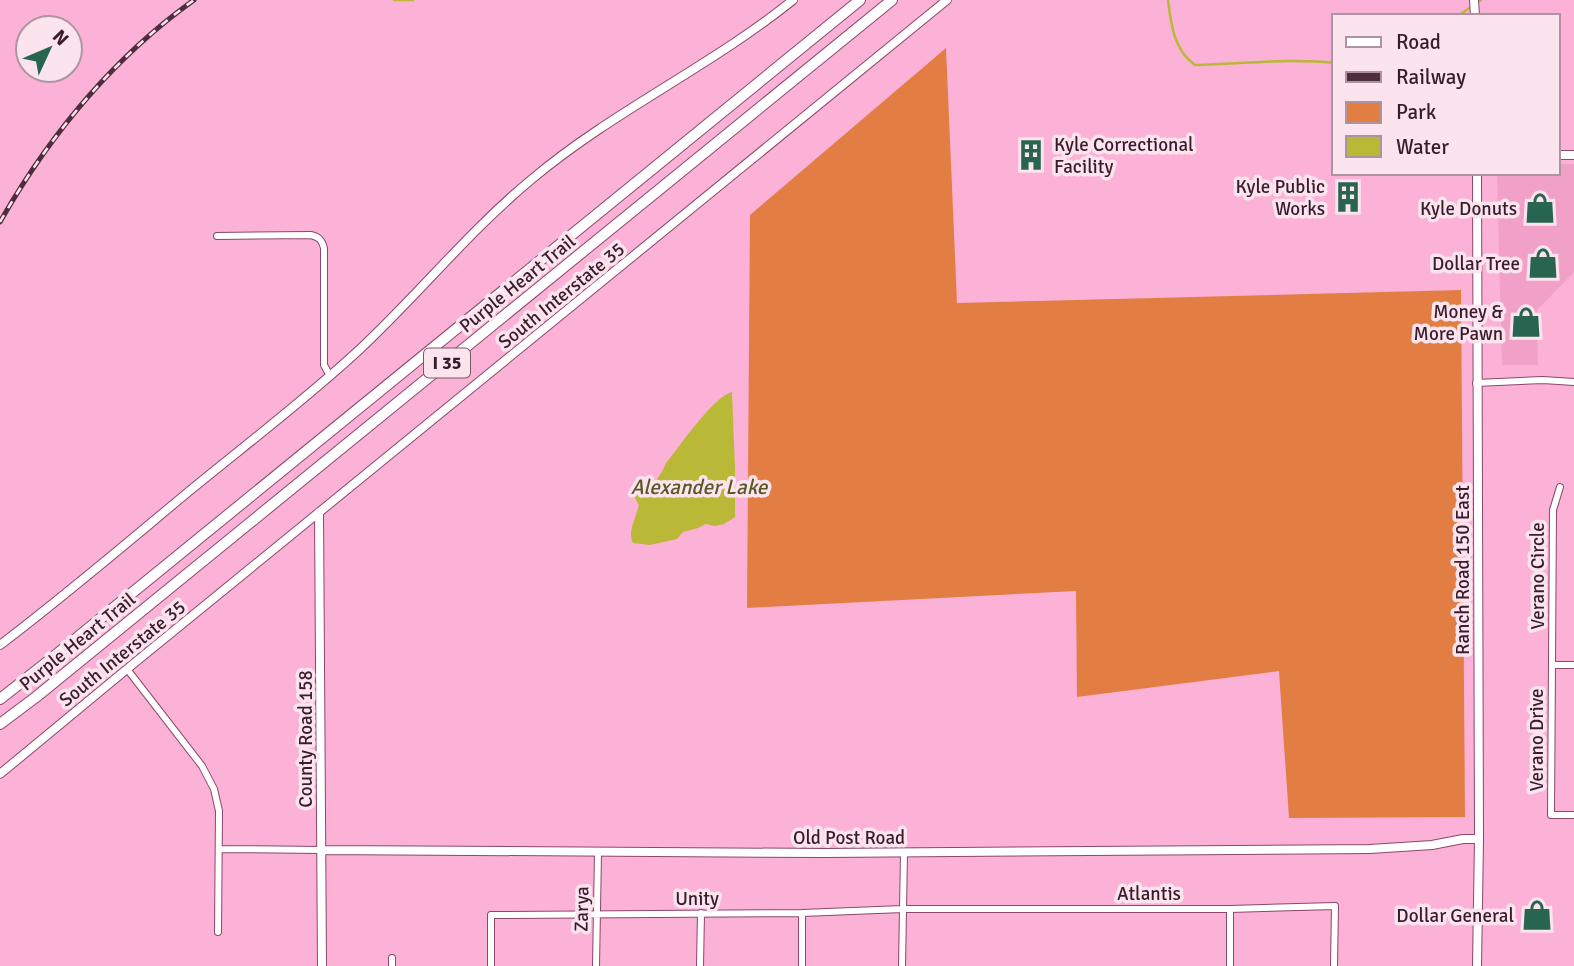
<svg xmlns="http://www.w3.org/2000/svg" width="1574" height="966" viewBox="0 0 1574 966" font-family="Signika,sans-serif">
  <rect width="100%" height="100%" fill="#fcb1d6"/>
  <!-- built -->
  <path fill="#f1a1c8" d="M1558 164H1574V272L1537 310 1538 365H1502L1497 173H1558Z"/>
  <!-- green -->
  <path fill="#e27e44" d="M946 48 957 303 1461 290 1465 817 1289 818 1279 671 1077 697 1076 591 747 608 750 215Z"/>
  <!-- water -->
  <path fill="#bab837" d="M732 392 735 469V517L724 524 715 526 706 524 698 528 683 532 677 539 650 545 633 543C627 532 636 518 639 505L634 496 635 494C649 492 661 476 666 463 680 446 714 396 732 392Z"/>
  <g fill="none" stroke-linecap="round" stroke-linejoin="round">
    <!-- stream -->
    <path stroke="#bab837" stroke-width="2.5" d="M394 0H413
      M1168 0C1171 25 1174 50 1195 65 1242 64 1288 58 1334 63
      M1458 16 1481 0"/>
    <defs>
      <path id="street" d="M217 236 311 235C319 237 322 240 324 248V365L330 376
        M1476 383 1543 380 1574 382
        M1560 487 1553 510 1551 815H1574
        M1553 665H1574
        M127 669 202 766 214 789 219 811 218 932
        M219 849 321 850
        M392 958V966
        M491 966V915L802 913 903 909H1230L1335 906 1334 966
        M596 966 598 853
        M700 966 701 913
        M802 966V913
        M902 966 904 853
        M1230 966V909"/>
      <path id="secondary" d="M1474 0 1475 16
        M1558 155H1574
        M1477 173 1479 839 1477 966
        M319 512 322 966
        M0 645C66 595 129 541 193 488 248 443 306 399 359 350 418 295 469 231 532 179 613 111 710 67 793 0
        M0 774 127 669 947 0
        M321 850 825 853 1370 849 1432 845 1463 839H1479"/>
      <path id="highway" d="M0 699 46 663 860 0
        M0 724 36 697 892 0"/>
    </defs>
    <!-- street casing -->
    <use href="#street" stroke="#8a486b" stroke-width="8"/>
    <!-- secondary casing -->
    <use href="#secondary" stroke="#8a486b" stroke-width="10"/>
    <!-- highway casing -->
    <use href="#highway" stroke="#8a486b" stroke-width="12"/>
    <!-- street -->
    <use href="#street" stroke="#fff" stroke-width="6"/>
    <!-- secondary -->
    <use href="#secondary" stroke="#fff" stroke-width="8"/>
    <!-- highway -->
    <use href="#highway" stroke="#fff" stroke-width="10"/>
    <defs>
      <path id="rail" d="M0 222C49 136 113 58 194 0"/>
    </defs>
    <!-- rail casing -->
    <use href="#rail" stroke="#4e2d3e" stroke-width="5"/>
    <!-- rail -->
    <use href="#rail" stroke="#fce4ef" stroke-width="2.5" stroke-dasharray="8" stroke-linecap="butt"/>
  </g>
  <!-- icons -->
  <defs>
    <symbol id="building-bare" viewBox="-9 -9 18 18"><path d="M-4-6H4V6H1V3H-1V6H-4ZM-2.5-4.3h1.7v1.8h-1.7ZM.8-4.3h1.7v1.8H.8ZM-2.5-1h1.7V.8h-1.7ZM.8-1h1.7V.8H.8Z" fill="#286551" stroke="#fce4ef" stroke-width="2.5" paint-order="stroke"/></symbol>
    <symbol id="shop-bare" viewBox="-9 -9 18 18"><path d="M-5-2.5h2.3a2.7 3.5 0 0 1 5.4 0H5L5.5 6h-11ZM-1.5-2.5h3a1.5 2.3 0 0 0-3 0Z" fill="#286551" stroke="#fce4ef" stroke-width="2.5" paint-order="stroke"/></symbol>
  </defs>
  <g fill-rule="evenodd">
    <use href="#building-bare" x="1009" y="133" width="44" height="44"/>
    <use href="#building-bare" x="1326" y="175" width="44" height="44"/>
    <use href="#shop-bare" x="1518" y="186" width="44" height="44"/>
    <use href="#shop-bare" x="1521" y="241" width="44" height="44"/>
    <use href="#shop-bare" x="1504" y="300" width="44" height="44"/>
    <use href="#shop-bare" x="1515" y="893" width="44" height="44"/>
  </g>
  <g text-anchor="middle" stroke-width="7" stroke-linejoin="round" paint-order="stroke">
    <!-- shield labels -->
    <rect fill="#fce4ef" stroke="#745966" stroke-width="2" x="424" y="348.5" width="46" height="29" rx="5"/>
    <g font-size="18" font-weight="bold" fill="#391d2c">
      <text x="447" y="369">I 35</text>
    </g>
    <!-- poi labels -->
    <g font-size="19" fill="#391d2c" stroke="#fce4ef" text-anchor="end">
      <text x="1054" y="151" text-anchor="start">Kyle Correctional<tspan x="1054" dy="22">Facility</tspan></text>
      <text x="1325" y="193">Kyle Public<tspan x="1325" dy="22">Works</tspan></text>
      <text x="1517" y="215">Kyle Donuts</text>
      <text x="1520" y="270">Dollar Tree</text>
      <text x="1503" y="318">Money &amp;<tspan x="1503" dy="22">More Pawn</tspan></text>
      <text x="1514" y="922">Dollar General</text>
    </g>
    <!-- street labels -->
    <g font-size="19" fill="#391d2c" stroke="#fce4ef">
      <text transform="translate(517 283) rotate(-39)" y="7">Purple Heart Trail</text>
      <text transform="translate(561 295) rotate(-39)" y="7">South Interstate 35</text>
      <text transform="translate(1462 570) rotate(-90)" y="7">Ranch Road 150 East</text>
      <text transform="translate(1537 576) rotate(-90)" y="7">Verano Circle</text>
      <text transform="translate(77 641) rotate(-39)" y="7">Purple Heart Trail</text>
      <text transform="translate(122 653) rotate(-39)" y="7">South Interstate 35</text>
      <text transform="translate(305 739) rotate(-90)" y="7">County Road 158</text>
      <text transform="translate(1536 740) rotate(-90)" y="7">Verano Drive</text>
      <text x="849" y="844">Old Post Road</text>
      <text x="1149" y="900">Atlantis</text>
      <text x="697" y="905">Unity</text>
      <text transform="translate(581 909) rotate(-89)" y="7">Zarya</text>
    </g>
    <!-- water labels -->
    <g font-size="21" font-style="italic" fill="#595827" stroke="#fce4ef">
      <text x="699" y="494">Alexander Lake</text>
    </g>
  </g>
  <!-- legend -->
  <rect x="1332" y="14" width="228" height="161" fill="#fce4ef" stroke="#ae94a1" stroke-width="2"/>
  <rect x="1346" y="37" width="35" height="10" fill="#ffffff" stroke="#ae94a1" stroke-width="2"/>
  <text x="1396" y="49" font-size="21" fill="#391d2c">Road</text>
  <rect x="1346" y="72" width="35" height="10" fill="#4e2d3e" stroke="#ae94a1" stroke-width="2"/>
  <text x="1396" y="84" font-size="21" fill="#391d2c">Railway</text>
  <rect x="1346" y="102" width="35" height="21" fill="#e27e44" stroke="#ae94a1" stroke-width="2"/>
  <text x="1396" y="119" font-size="21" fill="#391d2c">Park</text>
  <rect x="1346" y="136" width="35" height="21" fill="#bab837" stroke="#ae94a1" stroke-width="2"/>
  <text x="1396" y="154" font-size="21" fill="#391d2c">Water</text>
  <!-- north arrow -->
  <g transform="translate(49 49) rotate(46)"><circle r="33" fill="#fce4ef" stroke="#ae94a1" stroke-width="2"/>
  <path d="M0-5L12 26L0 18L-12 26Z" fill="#286551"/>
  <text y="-10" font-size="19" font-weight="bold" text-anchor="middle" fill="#391d2c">N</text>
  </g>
</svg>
